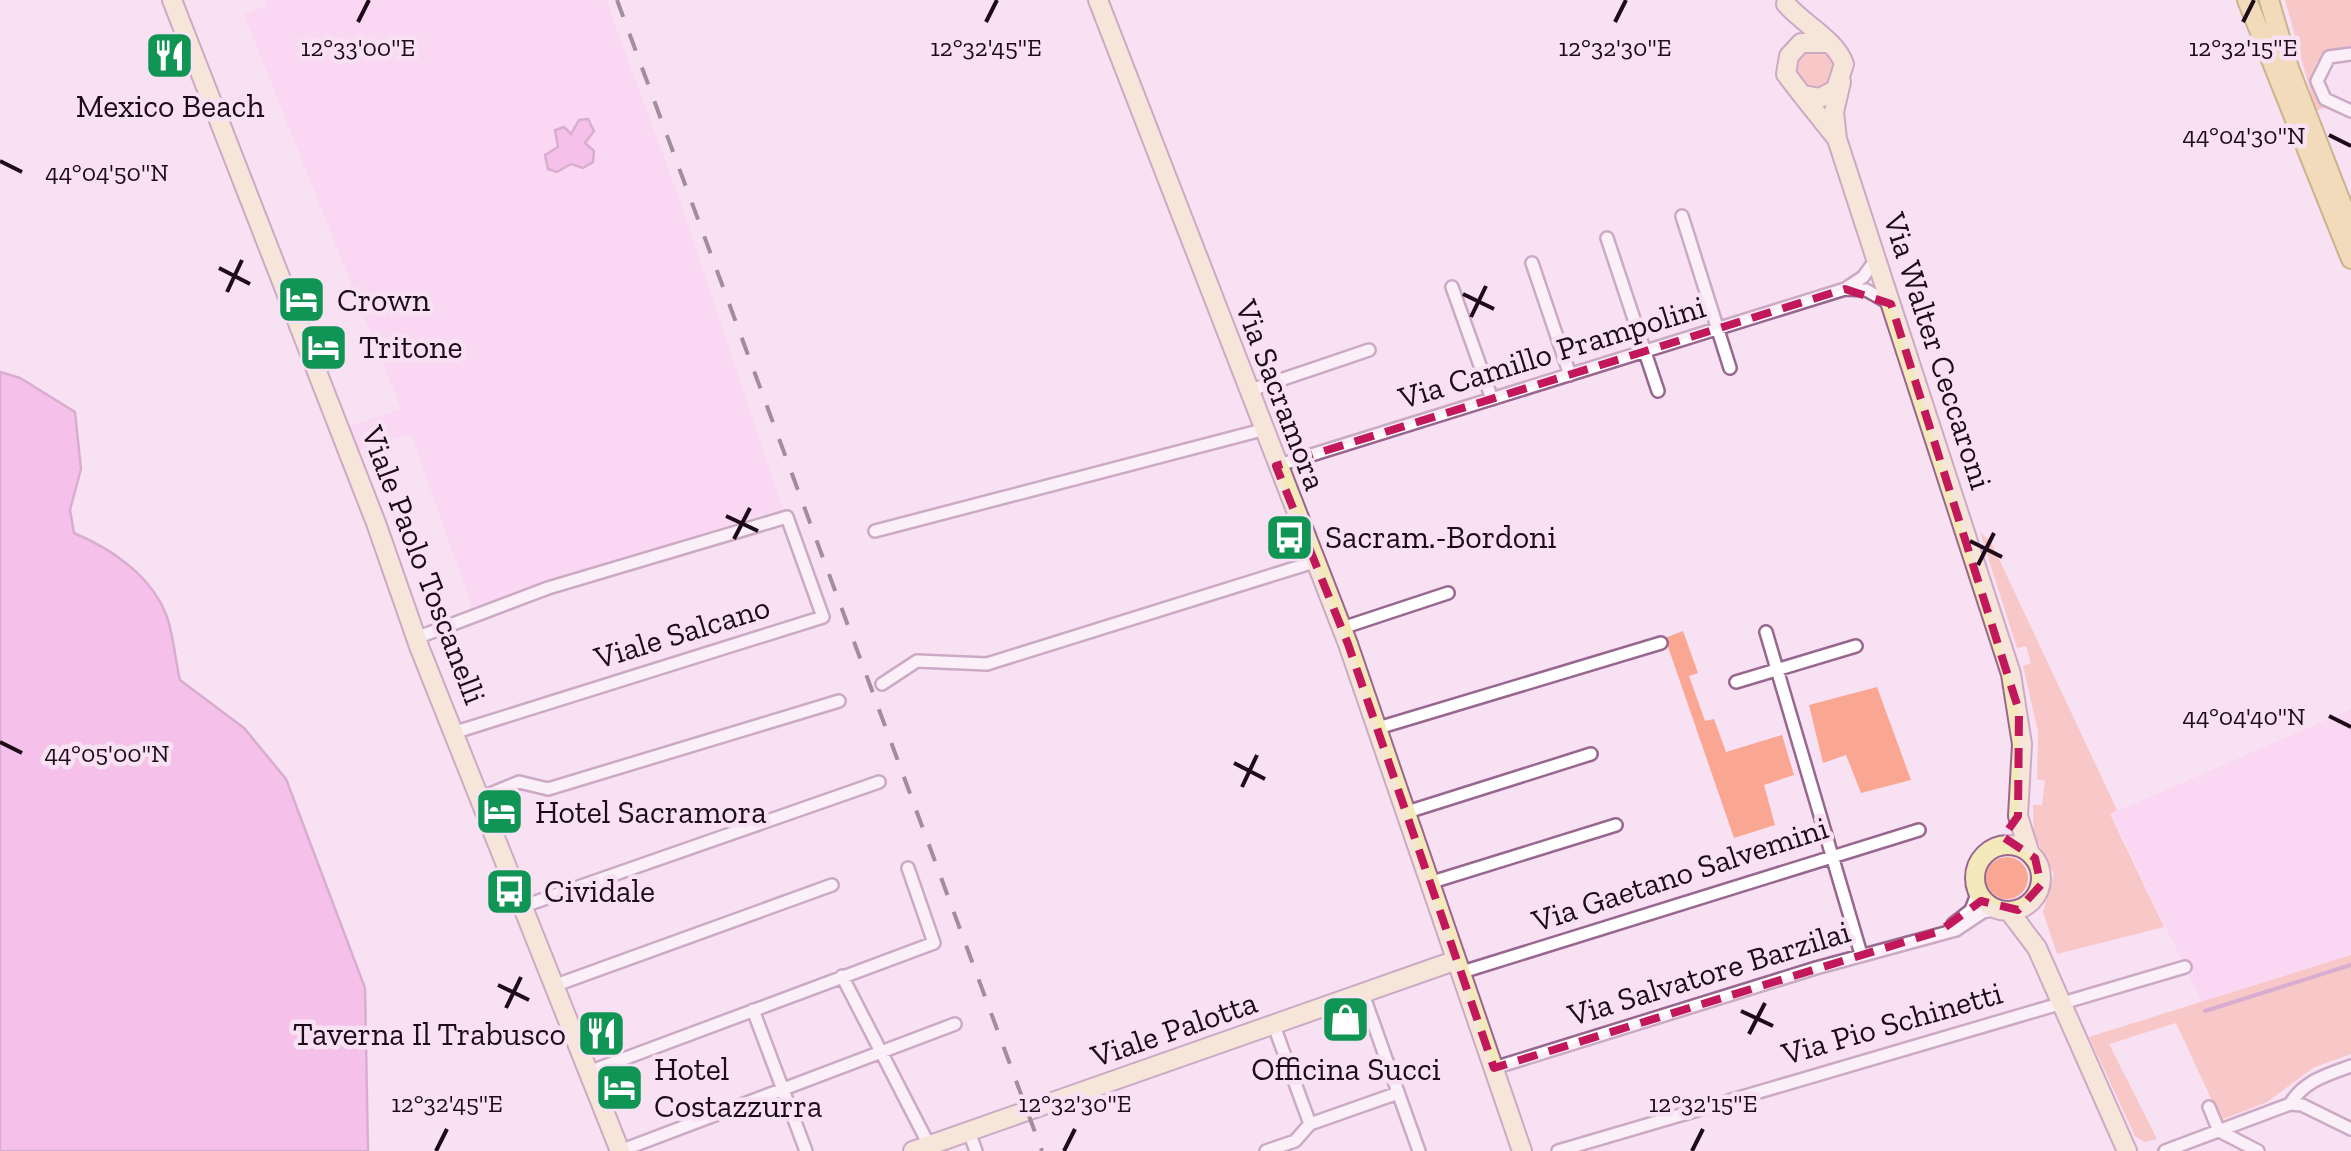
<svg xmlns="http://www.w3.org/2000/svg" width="2351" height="1151" viewBox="0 0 2351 1151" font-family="'Zilla Slab',serif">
  <rect width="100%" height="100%" fill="#f8e1f3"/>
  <!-- built -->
  <path fill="#fdcbf2" d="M266 0H606L678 195 783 508 472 607 411 434 357 451 348 427 401 409 244 15 267 5Z
    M2351 709V955L2202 1002 2111 814Z"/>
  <!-- green -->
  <path fill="#f9a793" d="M2285 0H2351V50L2331 52 2316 63 2313 84 2326 107 2316 111Z
    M1795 69a21 21 0 1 1 42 0a21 21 0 1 1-42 0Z
    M1980 532 1991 542 2117 810 2110 814 2164 927 2057 954 2043 912 2054 874 2034 835 2033 805H2042L2045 781 2037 779 2038 732 2023 666 2031 663 2026 646 2017 648Z
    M1683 631 1698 673 1689 676 1705 721 1714 719 1726 752 1782 735 1794 775 1764 785 1775 825 1734 838 1665 638Z
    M1877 687 1911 780 1861 793 1846 755 1823 763 1809 705Z
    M1986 878a21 21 0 1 1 42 0a21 21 0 1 1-42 0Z
    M2351 955V1054L2313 1068 2267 1102 2221 1120 2176 1023 2109 1044 2157 1139 2144 1142 2135 1136 2089 1037Z"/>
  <!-- water -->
  <path fill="#f198e0" stroke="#b26ea5" stroke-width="2.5" d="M588 119 594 131 585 143 594 151 593 162 583 168 571 164 557 172 548 169 545 155 558 147 555 130 564 127 571 134 579 120Z
    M0 372 20 378 75 412 81 469 70 510 74 533C112 549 152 576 167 617 174 637 175 660 180 680L244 728 286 779 365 988 368 1151H0Z"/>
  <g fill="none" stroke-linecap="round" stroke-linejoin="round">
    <!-- stream -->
    <path stroke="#b26ea5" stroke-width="4" d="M2205 1011 2351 965"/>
    <defs>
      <path id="street" d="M2351 54 2329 57 2317 81 2325 99 2351 111
        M1682 216 1730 368
        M1607 238 1658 391
        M1532 263 1570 375
        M1452 287 1492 399
        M1845 289 1866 290 1891 304
        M1248 391 1369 350
        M1276 466 1845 289 1863 277 1877 258
        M875 531 1262 430
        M1342 628 1448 593
        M1766 632 1861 954
        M416 638 548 588 787 517 823 617 456 732
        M1736 682 1856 646
        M882 684 917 661 987 664 1314 562
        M1378 728 1661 643
        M483 797 519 782 548 789 839 701
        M1404 813 1591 754
        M1429 883 1616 825
        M524 906 879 782
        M1953 924 1971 910 1978 892
        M1459 973 1919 830
        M842 976 929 1145
        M556 985 832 885
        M1363 994 1419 1151
        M753 1010 806 1151
        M1274 1026 1310 1124
        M1494 1068 1816 968 1956 930 1983 912 1997 909
        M586 1073 934 943 908 868
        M2290 1104C2304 1081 2326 1075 2351 1066
        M2209 1107 2219 1131 2258 1151
        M969 1132 976 1151
        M620 1151 955 1024
        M1266 1151 1295 1141 1310 1124 1398 1093
        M1558 1151 2185 967
        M2165 1151 2290 1104 2302 1105 2351 1129"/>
      <path id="secondary" d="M172 0 376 523 420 649 620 1151
        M1098 0 1348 644 1522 1151
        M1786 4C1803 24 1836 40 1844 64L1836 89 1820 98 1802 95 1786 74 1789 56 1801 43H1828
        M1841 82 1834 112 1837 139 2011 674 2022 744 2018 816 2029 851
        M1802 95 1837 139
        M1975 878a33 33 0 1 1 66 0a33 33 0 1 1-66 0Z
        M2009 911 2037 948 2127 1151
        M913 1151 1454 961"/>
      <path id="primary" d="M2247 0 2351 259
        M2269 0 2289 68 2351 228"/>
    </defs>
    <!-- street casing -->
    <use href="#street" stroke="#98668e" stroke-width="16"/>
    <!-- secondary casing -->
    <use href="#secondary" stroke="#98668e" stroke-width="22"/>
    <!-- primary casing -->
    <use href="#primary" stroke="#977a19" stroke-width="22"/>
    <!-- street -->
    <use href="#street" stroke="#fff" stroke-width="11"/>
    <!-- secondary -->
    <use href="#secondary" stroke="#f3e9ba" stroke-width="18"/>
    <!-- primary -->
    <use href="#primary" stroke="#e8d375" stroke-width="18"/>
    <!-- rail -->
    <path stroke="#3a2736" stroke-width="4" stroke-dasharray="18 18" stroke-linecap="butt" d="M617 0 1042 1151"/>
  </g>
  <!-- marked area -->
  <path d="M0 0H2351V1151H0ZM1845 289 1891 304 2019 711 2018 816 2003 837 2035 858 2041 885 2018 910 1981 901 1940 931 1494 1068 1348 644 1276 466Z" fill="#f8e1f3" fill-opacity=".55" fill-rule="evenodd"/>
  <path fill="none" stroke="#c2185b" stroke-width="8" stroke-dasharray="20 12" stroke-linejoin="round" d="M1845 289 1891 304 2019 711 2018 816 2003 837 2035 858 2041 885 2018 910 1981 901 1940 931 1494 1068 1348 644 1276 466Z"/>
  <!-- ticks -->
  <path fill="none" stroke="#1e0b1a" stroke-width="4" d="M358 22 369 0M986 22 997 0M1615 22 1626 0M2243 22 2254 0M2329 135 2351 146M0 161 22 172M219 268 250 284M227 292 242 260M1463 294 1494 309M1471 317 1486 286M726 516 758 531M734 539 750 508M1970 541 2002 557M1978 565 1994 533M2329 716 2351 727M0 742 22 753M1234 763 1265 779M1242 787 1257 755M498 985 529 1000M506 1008 521 977M1741 1011 1773 1026M1749 1034 1765 1003M436 1151 447 1129M1064 1151 1075 1129M1692 1151 1703 1129"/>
  <!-- icons -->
  <defs>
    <symbol id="restaurant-square" viewBox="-11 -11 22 22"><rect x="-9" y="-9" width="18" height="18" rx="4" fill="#109554" stroke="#f8e1f3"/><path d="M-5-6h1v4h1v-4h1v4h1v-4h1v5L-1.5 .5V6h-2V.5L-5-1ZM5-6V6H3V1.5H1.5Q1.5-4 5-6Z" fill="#fff"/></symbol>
    <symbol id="hotel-square" viewBox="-11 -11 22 22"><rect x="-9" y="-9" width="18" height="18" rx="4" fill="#109554" stroke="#f8e1f3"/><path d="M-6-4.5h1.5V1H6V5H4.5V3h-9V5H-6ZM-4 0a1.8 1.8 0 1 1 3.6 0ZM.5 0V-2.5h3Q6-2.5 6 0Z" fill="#fff"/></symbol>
    <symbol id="bus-square" viewBox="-11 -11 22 22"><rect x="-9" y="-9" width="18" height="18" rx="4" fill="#109554" stroke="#f8e1f3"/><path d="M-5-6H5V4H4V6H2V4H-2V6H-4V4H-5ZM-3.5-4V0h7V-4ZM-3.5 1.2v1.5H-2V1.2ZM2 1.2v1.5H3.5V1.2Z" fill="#fff"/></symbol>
    <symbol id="shop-square" viewBox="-11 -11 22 22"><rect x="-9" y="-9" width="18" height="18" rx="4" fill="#109554" stroke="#f8e1f3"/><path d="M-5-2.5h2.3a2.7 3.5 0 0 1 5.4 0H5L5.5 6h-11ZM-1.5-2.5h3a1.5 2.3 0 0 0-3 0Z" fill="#fff"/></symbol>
  </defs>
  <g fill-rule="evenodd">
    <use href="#restaurant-square" x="142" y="28" width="55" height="55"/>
    <use href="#hotel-square" x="274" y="272" width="55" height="55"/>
    <use href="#hotel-square" x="296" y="320" width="55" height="55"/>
    <use href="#bus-square" x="1262" y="510" width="55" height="55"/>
    <use href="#hotel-square" x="472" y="784" width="55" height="55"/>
    <use href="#bus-square" x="482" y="864" width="55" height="55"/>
    <use href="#shop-square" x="1318" y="992" width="55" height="55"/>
    <use href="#restaurant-square" x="574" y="1006" width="55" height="55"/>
    <use href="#hotel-square" x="592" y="1060" width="55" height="55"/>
  </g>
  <g text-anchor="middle" stroke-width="9" stroke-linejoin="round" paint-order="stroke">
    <!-- poi labels -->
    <g font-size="32" fill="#1e0b1a" stroke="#f8e1f3" text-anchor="start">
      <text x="170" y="117" text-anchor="middle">Mexico Beach</text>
      <text x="337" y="311">Crown</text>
      <text x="359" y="358">Tritone</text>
      <text x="1325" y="548">Sacram.-Bordoni</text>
      <text x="535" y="823">Hotel Sacramora</text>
      <text x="544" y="902">Cividale</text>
      <text x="566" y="1045" text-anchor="end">Taverna Il Trabusco</text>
      <text x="654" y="1080">Hotel<tspan x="654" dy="37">Costazzurra</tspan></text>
      <text x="1346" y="1080" text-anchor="middle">Officina Succi</text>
    </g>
    <!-- street labels -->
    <g font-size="32" fill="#1e0b1a" stroke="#f8e1f3">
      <text transform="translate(1938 351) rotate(72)" y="11">Via Walter Ceccaroni</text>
      <text transform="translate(1552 352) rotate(-17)" y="11">Via Camillo Prampolini</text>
      <text transform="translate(1281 395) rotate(69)" y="11">Via Sacramora</text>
      <text transform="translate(424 565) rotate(69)" y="11">Viale Paolo Toscanelli</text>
      <text transform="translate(682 632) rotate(-17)" y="11">Viale Salcano</text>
      <text transform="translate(1680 874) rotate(-18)" y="11">Via Gaetano Salvemini</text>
      <text transform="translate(1709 973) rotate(-17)" y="11">Via Salvatore Barzilai</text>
      <text transform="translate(1892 1023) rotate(-16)" y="11">Via Pio Schinetti</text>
      <text transform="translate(1174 1029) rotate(-19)" y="11">Viale Palotta</text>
    </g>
  </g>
  <g font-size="25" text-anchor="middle" fill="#1e0b1a" stroke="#f8e1f3" stroke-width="9" stroke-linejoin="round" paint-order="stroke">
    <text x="358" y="56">12°33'00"E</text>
    <text x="986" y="56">12°32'45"E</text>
    <text x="1615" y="56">12°32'30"E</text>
    <text x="2243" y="56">12°32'15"E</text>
    <text x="2244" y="144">44°04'30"N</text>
    <text x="107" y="181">44°04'50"N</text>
    <text x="2244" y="725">44°04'40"N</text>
    <text x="107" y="762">44°05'00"N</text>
    <text x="447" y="1112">12°32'45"E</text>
    <text x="1075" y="1112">12°32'30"E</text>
    <text x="1703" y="1112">12°32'15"E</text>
  </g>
</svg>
